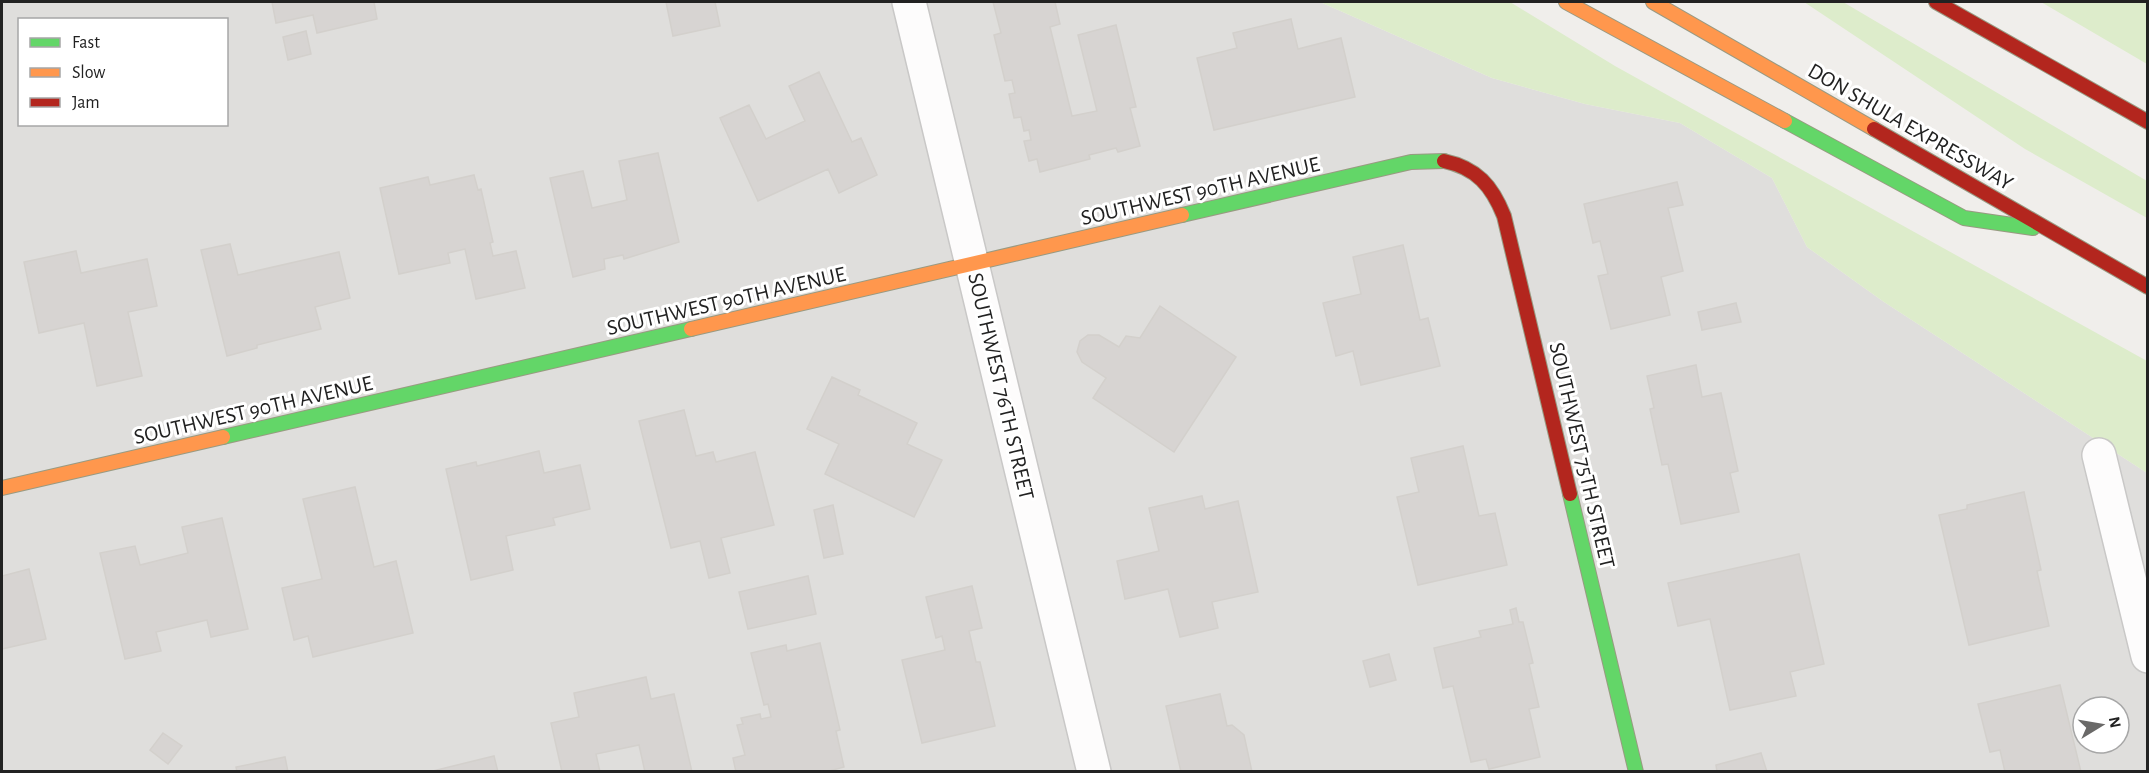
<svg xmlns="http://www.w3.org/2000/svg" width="2149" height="773" viewBox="0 0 2149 773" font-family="'Alegreya Sans',sans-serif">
  <rect width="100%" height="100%" fill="#f0eeeb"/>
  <!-- residential -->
  <path fill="#dfdedc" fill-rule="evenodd" d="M2 2H1320L1492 78 1585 104 1680 123 1772 178 1807 247 1884 302 2147 473V771L2 772ZM20 20H226V124H20ZM2083 707H2119V743H2083Z"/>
  <!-- grass -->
  <path fill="#ddeccb" d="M1320 2H1510L1615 66 2147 361V473L1884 302 1807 247 1772 178 1680 123 1585 104 1492 78Z
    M1804 2H1843L2147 181V218L2025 149Z
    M2041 2H2147V64Z"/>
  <!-- building -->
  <path fill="#d7d4d2" stroke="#d3d0cc" stroke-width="1.5" d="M272 2H374L377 19 317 33 313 15 276 23Z
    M666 2H715L720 26 673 36Z
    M993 2H1055L1060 24 1050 27 1072 116 1097 111 1078 35 1116 25 1136 107 1130 108 1140 146 1118 152 1116 148 1089 155 1090 159 1040 172 1037 159 1029 161 1024 141 1031 140 1029 130 1024 131 1021 117 1014 118 1009 94 1015 93 1012 80 1005 81 994 35 1001 33Z
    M1291 19 1298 49 1341 38 1355 97 1214 130 1197 58 1237 48 1233 33Z
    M306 31 311 54 288 60 283 37Z
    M819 72 852 142 861 138 877 175 839 193 828 169 758 201 720 118 749 105 766 139 805 121 789 86Z
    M658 153 679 242 624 259 623 255 604 259 605 269 573 277 550 178 583 171 592 208 627 200 619 161Z
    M474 175 478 190 481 189 493 242 490 243 493 256 516 251 525 288 476 299 465 249 448 253 450 263 399 274 380 188 428 177 430 185Z
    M1677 182 1683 205 1668 208 1683 271 1661 277 1670 315 1611 329 1598 276 1608 274 1600 241 1593 243 1584 204Z
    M230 244 238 275 339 252 350 298 315 307 321 329 257 345V348L227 356 201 250Z
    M1403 245 1420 320 1428 318 1440 366 1361 385 1353 351 1336 356 1323 303 1361 294 1353 257Z
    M76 251 81 273 147 259 157 306 128 312 142 376 97 386 84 323 39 333 24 262Z
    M1736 303 1741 322 1702 330 1698 312Z
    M1160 306 1236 357 1174 452 1093 398 1106 378 1082 362 1077 352 1080 341 1088 335H1099L1119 347 1126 336 1140 338Z
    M1696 365 1702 397 1721 393 1738 471 1730 473 1739 512 1681 524 1668 464 1662 465 1650 409 1654 408 1647 376Z
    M832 377 860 390 858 395 917 423 907 444 942 460 914 517 825 474 839 444 807 429Z
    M684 410 696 456 713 452 716 462 755 452 774 525 721 538 730 573 709 578 700 541 671 548 639 421Z
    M1463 446 1479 516 1495 513 1507 565 1418 585 1397 497 1419 492 1411 458Z
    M539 451 544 473 580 465 590 509 553 518 555 525 506 536 513 570 471 580 446 469 476 462 477 466Z
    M355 487 374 567 396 561 413 633 313 657 308 636 294 640 282 588 322 579 303 499Z
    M2024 492 2041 570 2037 571 2049 626 1969 645 1939 515 1967 509V505Z
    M1202 496 1205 509 1238 501 1258 592 1212 602 1218 628 1180 637 1168 589 1125 599 1117 561 1159 551 1149 508Z
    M833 505 843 554 824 558 814 510Z
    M222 518 248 629 211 637 207 620 156 632 161 651 125 659 100 553 135 546 140 565 188 553 182 527Z
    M1799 554 1824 664 1790 672 1796 696 1730 710 1710 619 1678 626 1668 583Z
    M29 569 46 639 2 649V576Z
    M808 576 816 614 748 629 739 592Z
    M972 586 982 628 969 631 976 662H980L995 726 922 743 902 660 945 650 942 636 936 638 926 597Z
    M1516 608 1519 622H1523L1533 663 1529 664 1539 707 1529 709 1540 757 1489 769 1486 759 1471 762 1453 686 1443 688 1434 648 1481 637 1479 631 1513 624 1510 610Z
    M820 643 840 730 836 731 844 767 826 772H736L733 758 745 755 737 725 743 724 741 718 760 714 761 719 771 717 768 704 764 705 751 653 786 645 787 651Z
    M1389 654 1396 680 1370 687 1363 661Z
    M646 677 651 699 674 694 692 772H645L639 745 596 754 600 772H562L551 723 579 717 574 693Z
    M2060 685 2081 772H2005L2000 750 1990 752 1978 704Z
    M1220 694 1227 726 1232 725 1244 735 1252 772H1181L1166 706Z
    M163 733 182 746 168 764 150 750Z
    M1761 753 1767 772H1717L1716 765Z
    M494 756 498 772H429L453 766Z
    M285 757 288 772H237L236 767Z"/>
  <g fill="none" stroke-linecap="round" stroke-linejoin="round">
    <defs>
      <path id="street" d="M909 2 1094 772
        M2099 455 2148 656"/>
      <path id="fast" d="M1785 121 1964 218 2033 228
        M1182 215 1411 162 1444 161
        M223 437 691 329
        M1570 494 1636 772"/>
      <path id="slow" d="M1566 2 1785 121
        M1653 2 1874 129
        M691 329 1182 215
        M2 488 223 437"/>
      <path id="jam" d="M1936 2 2148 122
        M1874 129 2148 287
        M1444 161C1477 168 1492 186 1504 216L1570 494"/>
    </defs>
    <!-- street casing -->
    <use href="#street" stroke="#c9c8c7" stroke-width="36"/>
    <!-- fast casing -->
    <use href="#fast" stroke="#999a82" stroke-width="16"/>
    <!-- slow casing -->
    <use href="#slow" stroke="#999a82" stroke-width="16"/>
    <!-- jam casing -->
    <use href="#jam" stroke="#999a82" stroke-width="16"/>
    <!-- street -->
    <use href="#street" stroke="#fdfcfc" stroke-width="33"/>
    <!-- fast -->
    <use href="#fast" stroke="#63d668" stroke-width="14"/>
    <!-- slow -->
    <use href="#slow" stroke="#ff974d" stroke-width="14"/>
    <!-- jam -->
    <use href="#jam" stroke="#b3261e" stroke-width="14"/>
  </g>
  <g text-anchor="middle" stroke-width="6" stroke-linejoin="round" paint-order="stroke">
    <!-- street labels -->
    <g font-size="22" fill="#222" stroke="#fff">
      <text transform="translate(1911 126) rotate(30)" y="8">DON SHULA EXPRESSWAY</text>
      <text transform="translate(1200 190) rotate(-13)" y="8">SOUTHWEST 90TH AVENUE</text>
      <text transform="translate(726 300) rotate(-13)" y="8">SOUTHWEST 90TH AVENUE</text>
      <text transform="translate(1002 386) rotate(77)" y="8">SOUTHWEST 76TH STREET</text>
      <text transform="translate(253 409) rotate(-13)" y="8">SOUTHWEST 90TH AVENUE</text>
      <text transform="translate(1583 455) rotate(77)" y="8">SOUTHWEST 75TH STREET</text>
    </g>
  </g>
  <!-- border -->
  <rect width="2149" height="773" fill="none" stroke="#222222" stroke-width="6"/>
  <!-- legend -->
  <rect x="18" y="18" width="210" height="108" fill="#ffffff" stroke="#a7a7a7" stroke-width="1.5"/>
  <rect x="30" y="38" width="30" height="9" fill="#63d668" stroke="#a7a7a7" stroke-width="1.5"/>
  <text x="72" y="48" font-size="18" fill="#222222">Fast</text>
  <rect x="30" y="68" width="30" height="9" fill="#ff974d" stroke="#a7a7a7" stroke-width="1.5"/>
  <text x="72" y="78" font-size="18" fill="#222222">Slow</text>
  <rect x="30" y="98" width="30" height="9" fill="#b3261e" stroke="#a7a7a7" stroke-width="1.5"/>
  <text x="72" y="108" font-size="18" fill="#222222">Jam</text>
  <!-- north arrow -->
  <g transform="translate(2101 725) rotate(79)"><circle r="28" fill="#ffffff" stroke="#a7a7a7" stroke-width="1.5"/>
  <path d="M0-4.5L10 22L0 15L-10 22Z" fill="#6a6968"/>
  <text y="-9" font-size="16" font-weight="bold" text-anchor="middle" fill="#222222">N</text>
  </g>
</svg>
